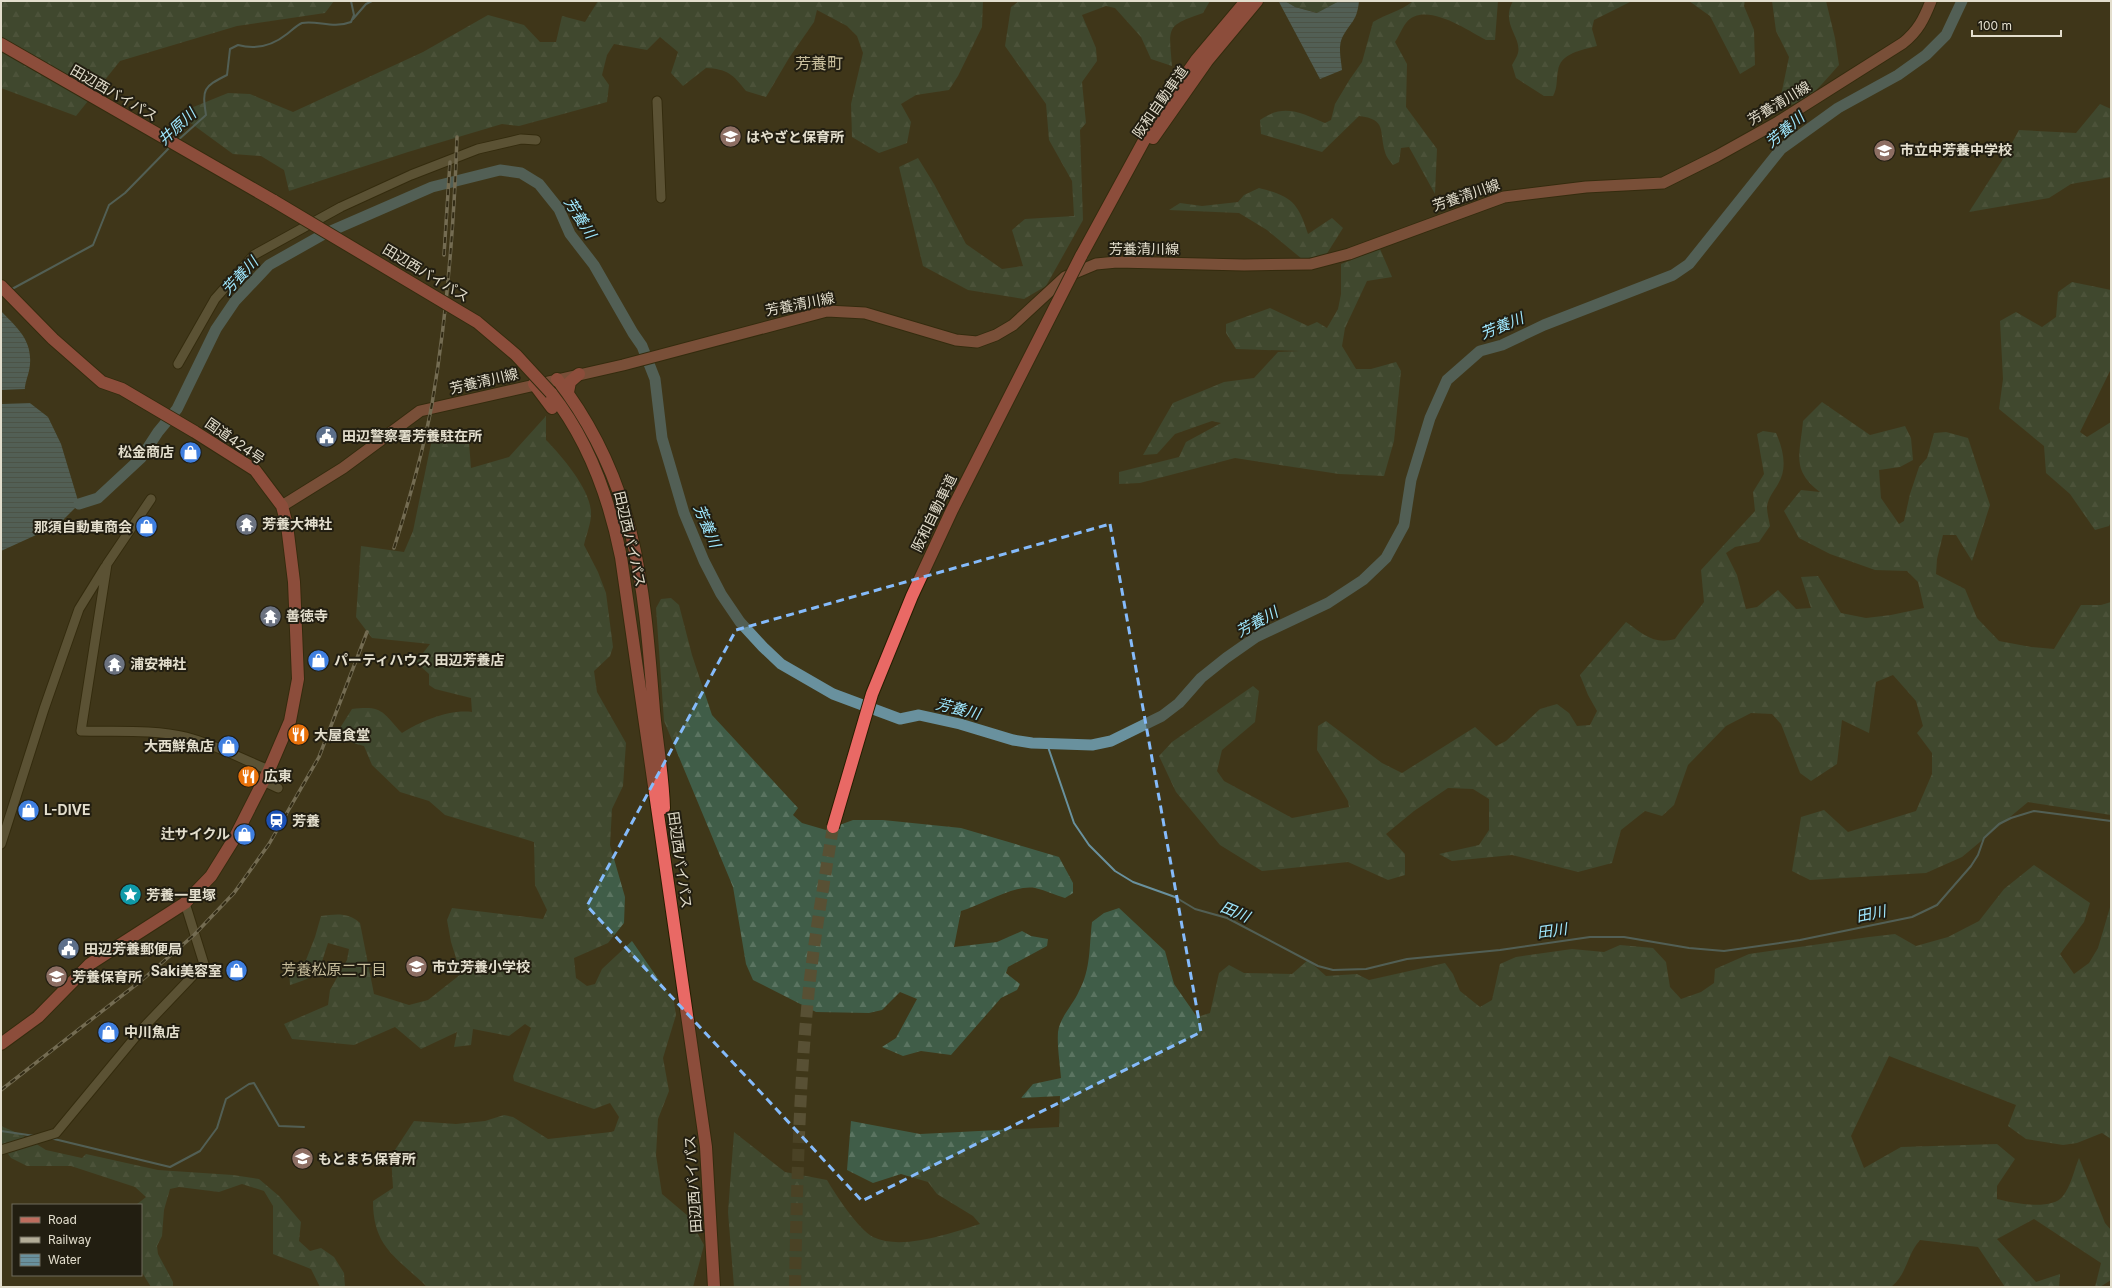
<svg xmlns="http://www.w3.org/2000/svg" width="2112" height="1288" viewBox="0 0 2112 1288" font-family="Inter,'Noto Sans JP',sans-serif">
  <defs>
    <pattern id="forest-firs" width="22" height="20" patternUnits="userSpaceOnUse"><rect width="22" height="20" fill="#405d48"/><path d="M5 1l3.5 6h-7zM16 11l3.5 6h-7z" fill="#5b7461"/></pattern>
    <pattern id="water-rules" width="6" height="5" patternUnits="userSpaceOnUse"><rect width="6" height="5" fill="#69919e"/><path d="M0 2.5h6" fill="none" stroke="#5c767c"/></pattern>
  </defs>
  <rect width="100%" height="100%" fill="#3f3719"/>
  <!-- forest -->
  <path fill="url(#forest-firs)" d="M1 1H334L325 13 237 26 120 61 76 116 1 88Z
    M598 1H983L982 27 958 76 949 90 916 95 901 104 911 122 907 143 879 153 852 137 851 104 863 53 857 36 847 26 817 10 814 22 789 58 766 97 746 91C733 74 727 69 706 68L683 86 671 73 678 52 660 37 647 50 614 44 607 55 602 75 609 85 607 102 519 126 502 124 408 152 289 191 284 170 261 156 233 154 181 116 191 108 228 93 250 94 293 112 423 52 488 15 524 25 540 42H556L562 16 585 22Z
    M1019 1H1210L1203 13C1165 26 1169 27 1172 66L1151 59 1141 37 1115 8 1106 6 1082 15 1096 48 1097 61 1082 82 1086 123 1080 130 1083 220 1046 286 1024 299 968 290 923 266 899 167 918 158 934 184 966 244 1002 269 1023 266 1012 230 1025 219 1074 216 1072 181 1049 140 1046 104 1005 46 1011 7Z
    M1285 1H1339L1318 13 1295 7Z
    M1413 1H1498L1495 40H1486C1467 30 1424 0 1406 23 1402 28 1399 36 1395 42L1407 64 1406 107 1437 149 1435 194 1409 147 1401 148 1399 162 1393 165C1390 161 1386 157 1385 152 1379 131 1387 119 1359 116L1322 152 1261 134 1260 120C1284 103 1301 113 1325 123L1331 120 1335 104 1350 79 1362 62 1373 22C1386 14 1401 11 1413 1Z
    M1513 1H1632L1594 20 1592 29 1597 46C1582 50 1560 53 1558 71 1556 80 1558 87 1553 96H1544L1516 78 1512 65C1514 61 1517 57 1518 53 1522 37 1500 24 1513 1Z
    M1689 1H1745L1744 6 1754 30 1755 65 1740 74 1710 16Z
    M1772 1H1826L1835 38 1839 65C1822 83 1809 105 1782 106L1780 100 1789 57 1776 31Z
    M2100 104 2111 109V177L2071 184 2049 198 1969 212 2005 156 2019 130 2076 133Z
    M1259 188C1291 196 1298 202 1308 234L1332 218 1343 228 1326 255 1302 259 1267 230 1239 213 1169 210 1180 203 1202 206 1238 202 1244 195Z
    M1380 249 1392 277 1367 281 1345 328 1342 346 1356 369H1371L1396 362 1401 371 1394 441 1384 476 1339 474 1235 458 1140 483 1119 484V472L1179 457 1186 442 1221 423 1212 421 1175 434 1157 454 1143 455 1173 403 1224 382 1254 378 1278 352 1299 351 1236 349 1226 333V324L1270 308 1308 326 1317 322 1327 328 1338 309 1341 294V264Z
    M2072 282 2111 290V369L2080 432 2087 437 2111 422V522L2109 526 2095 530 2070 494 2046 473 2044 446 1999 409 2003 379 2000 321 2016 312 2042 327 2056 317 2058 292Z
    M1822 402 1870 435 1905 426 1911 438 1913 460 1900 467 1879 470 1881 498 1899 524 1904 521 1910 494 1919 467 1927 458 1934 433 1946 432 1968 438 1990 505 1972 561 1956 535H1943L1937 559 1936 574 1965 589 1977 618 1999 641 2031 647 2054 649 2081 605H2101L2111 602V815L2028 802 1962 857 1926 873 1810 880 1792 871 1801 817 1824 810 1848 832 1916 811 1932 774V753L1917 733 1923 726 1916 701 1893 675 1876 682 1869 733 1842 720 1837 764 1811 781 1800 773 1781 724 1772 714 1751 713 1726 726 1688 765 1674 805 1662 816 1645 811 1621 830 1612 863 1578 872 1512 855 1452 861 1439 854 1479 845 1489 830V799L1473 789 1448 788 1414 811 1386 834 1405 854V875L1388 880 1348 862 1262 871 1220 845 1176 792 1159 756 1172 742 1253 686 1259 691 1255 722 1222 750 1217 771 1224 781 1292 818 1349 807 1348 801 1317 750 1318 726 1326 721 1382 763 1402 773 1475 727 1496 746 1506 741 1540 709 1557 704 1569 713 1577 726 1590 725 1597 711 1588 695 1580 675 1626 622C1643 634 1654 645 1675 639 1684 625 1695 615 1704 602L1701 570 1755 511 1753 492 1764 474 1757 434 1763 431 1776 433C1783 449 1788 468 1778 484 1774 491 1768 498 1767 507 1767 513 1769 520 1770 526L1759 542 1735 547 1726 553 1737 575 1746 609 1757 607 1778 590 1796 609 1811 608 1801 577 1818 576 1841 613 1866 618 1891 615 1924 608 1918 582 1907 571 1875 570 1830 554 1799 538 1784 511 1801 490 1820 492C1791 470 1800 455 1803 421Z
    M546 416V440C561 455 592 491 591 514 591 524 586 535 584 545L598 572 606 593 613 647 610 656 594 671 597 692 626 743 623 786 612 809 610 845 625 897 624 923 608 943 574 958 576 978 587 986 595 984 602 969 632 941 674 1002 676 1015 663 1058 669 1091 658 1119 656 1155 662 1194 688 1216 704 1245 693 1287H427C397 1257 373 1248 373 1201L393 1188 391 1156 414 1121 456 1124 485 1121 504 1115 513 1117 548 1139 611 1132 614 1131 619 1117 610 1103 594 1109 514 1081 513 1076 531 1028 525 1024 509 1036 473 1029 471 1045 454 1047 457 1032 421 1049 395 1027 354 1045 292 1039 284 1024 328 1005 330 990 347 960 349 949 328 943C318 972 322 975 290 985L289 971 306 960 315 937 321 916C335 914 349 912 360 923L374 994 409 1005 428 1000 461 974 451 942 447 920 452 908 543 919 547 910 535 885 534 842 445 815 429 801 400 792 372 765 364 746 353 743 341 734 340 728 352 709C383 705 382 712 402 733 421 721 450 709 472 712L471 698 435 689 429 685V674L416 662 430 644 372 638 356 617 361 546 404 552 413 531 433 434 468 430 471 468 509 457Z
    M671 598 679 605 692 655 712 715 798 808 793 815 802 823 826 830 853 820H883L961 828 1059 857 1073 883V893L1065 898C1055 895 1045 890 1035 888 1015 884 982 905 961 911L954 947 997 942 1022 931 1031 936 1048 939 1047 946 1008 967 1006 973 1020 984 1017 990 1001 998 951 1055 921 1051 903 1056 882 1047 896 1038 917 999 900 992 882 1010 869 1013 816 1012 753 980 746 964 733 887 664 721 656 608 661 599Z
    M2034 865 2090 903 2084 922 2060 954 2074 974 2089 963 2098 948 2111 904V1139L2102 1133 2077 1143 2063 1145 2026 1139 2008 1126 2016 1105 1889 1056 1851 1136 1864 1168 1901 1147 1997 1144 2015 1159 1997 1186V1199C2013 1203 2052 1211 2063 1196 2071 1186 2074 1170 2079 1158L2105 1223 2111 1230V1280L2100 1287H2095L2101 1263 2034 1219 1997 1239 2036 1282 2060 1274 2059 1287H2005L1978 1247 1920 1240C1906 1256 1908 1273 1891 1287H734L728 1212 734 1132 785 1172 827 1180C835 1194 859 1230 873 1237 902 1251 950 1233 980 1224L973 1216 937 1194 928 1182 901 1174 873 1183 847 1170 851 1121 920 1134 1059 1127 1060 1096 1021 1098 1033 1084 1061 1078C1060 1064 1057 1047 1058 1032 1060 1017 1073 1005 1079 991 1091 969 1089 946 1092 922L1104 913 1119 908 1165 951 1174 984 1197 1017 1210 1013 1219 973 1229 965 1244 973 1292 974 1308 960 1326 976 1357 974 1369 980 1445 963 1453 974 1460 991 1480 1007 1492 1000 1500 964 1516 957 1572 949 1604 952 1620 945 1653 948 1666 962 1670 987 1681 999 1701 992 1714 983 1715 969 1749 954 1869 937 1895 934 1916 946 1948 937 1979 921 2004 889Z
    M1 1126 22 1135 46 1150 82 1158 86 1154 158 1170 233 1175 259 1179 279 1196 301 1222 299 1241 310 1251 321 1248 334 1257 344 1273 345 1287H320L311 1269 273 1254V1206L264 1191 242 1184 219 1192 179 1187 170 1189 164 1210 162 1236 157 1246 158 1254 173 1282V1287H151L141 1271V1205H136L146 1197 135 1187 71 1166H27L11 1158 1 1144Z"/>
  <!-- water -->
  <path fill="url(#water-rules)" d="M1285 1 1295 7 1317 13 1339 1H1359C1357 22 1350 22 1342 38 1338 47 1341 60 1342 70L1320 79 1279 2Z
    M1 311C16 327 32 339 30 364 29 378 22 384 26 400L48 417 61 444 79 504 58 525 1 551Z"/>
  <!-- pier -->
  <path fill="#3f3719" d="M25 389 27 399 33 403 1 404V390Z"/>
  <g fill="none" stroke-linecap="round" stroke-linejoin="round">
    <!-- stream -->
    <path stroke="#69919e" stroke-width="2" d="M353 19 366 4 372 1
      M177 141 206 115C202 89 203 87 227 75L230 49 238 45C256 50 272 46 287 34 291 31 297 25 302 23 317 20 333 29 351 22L354 15 351 1
      M12 289 93 245 109 205 125 193 171 146
      M1047 744 1074 823 1089 845 1115 871 1133 882 1175 897 1195 909 1227 918 1318 966 1333 970 1366 969 1407 959 1500 950 1590 937H1624L1689 948 1724 951 1800 940 1912 917 1937 905 1971 866 1978 855 1984 838 1999 824 2011 818 2034 811 2111 821
      M1 1131 35 1136
      M50 1138 170 1167 200 1151 217 1128 226 1099 249 1084 254 1083 279 1126 304 1127"/>
    <!-- river -->
    <path stroke="#69919e" stroke-width="11" d="M79 504 98 498 141 458 158 432 177 409 216 329 235 301 269 265 324 234 432 187 500 170 521 173 539 184 559 209 570 234 594 265 633 333 642 346 655 379 662 438 684 513 704 561 721 594 740 622 763 647 781 664 833 694 900 719 919 715 960 724 1013 740 1032 743 1092 745 1111 741 1162 716 1179 703 1201 678 1226 658 1256 637 1328 603 1363 580 1386 558 1404 525 1411 480 1430 418 1447 380 1480 351 1502 345 1544 325 1673 275 1689 264 1781 149 1838 108 1898 75 1926 55 1946 35 1962 1"/>
    <!-- highway-tunnel -->
    <path stroke="#585034" stroke-width="12" stroke-dasharray="12 6" stroke-linecap="butt" d="M795 1287C797 1185 799 1081 810 979 816 928 825 877 833 827"/>
    <defs>
      <path id="minor" d="M657 101 661 198
        M178 364 215 299 254 255 341 207 411 175 478 149 521 139 536 140
        M151 499 107 564 81 731C114 732 154 729 186 737 214 744 242 759 269 770
        M263 781 278 788
        M1 844 44 709 79 609 105 567
        M1 1150 56 1133 142 1029 204 964 185 903"/>
      <path id="major" d="M282 506 343 468 420 411 623 365 827 311 865 313 956 340 977 342 996 335 1013 325 1065 277 1096 264 1117 262 1244 265 1311 264 1349 254 1504 197 1586 187 1663 183 1717 156 1778 122 1903 43C1918 31 1924 19 1931 1"/>
      <path id="highway" d="M1 44 274 201
        M1153 138 1207 61 1257 1
        M1081 256 1159 113 1197 59 1246 1
        M1 286 53 339 102 382 122 389 195 432 255 470 282 506 287 525 294 582 298 679 290 721 269 770 234 839 211 876 185 903 90 964 38 1017 1 1044
        M557 379C637 482 644 586 654 711 657 743 663 775 664 808
        M534 384 552 408
        M568 392 570 382 579 374
        M551 393C589 441 609 497 621 557L706 1147 714 1287"/>
    </defs>
    <!-- minor casing -->
    <use href="#minor" stroke="#261e01" stroke-width="11"/>
    <!-- major casing -->
    <use href="#major" stroke="#261e01" stroke-width="13"/>
    <!-- highway casing -->
    <use href="#highway" stroke="#261e01" stroke-width="14"/>
    <!-- minor -->
    <use href="#minor" stroke="#7d7354" stroke-width="9"/>
    <!-- major -->
    <use href="#major" stroke="#be6d5e" stroke-width="11"/>
    <!-- highway -->
    <use href="#highway" stroke="#e96965" stroke-width="12"/>
    <defs>
      <path id="rail" d="M444 255 450 162
        M394 548C409 501 423 452 432 404 447 316 454 226 457 137
        M1 1090 142 980 194 935 234 893 269 844 319 757 367 632"/>
    </defs>
    <!-- rail casing -->
    <use href="#rail" stroke="#b3ad98" stroke-width="3.5"/>
    <!-- rail -->
    <use href="#rail" stroke="#221e11" stroke-width="2" stroke-dasharray="6" stroke-linecap="butt"/>
    <defs>
      <path id="highway-bridge" d="M274 201 477 322 516 355 551 393
        M833 827 872 694 912 596 952 510 1081 256"/>
    </defs>
    <!-- highway-bridge casing -->
    <use href="#highway-bridge" stroke="#261e01" stroke-width="14" stroke-linecap="butt"/>
    <!-- highway-bridge -->
    <use href="#highway-bridge" stroke="#e96965" stroke-width="12"/>
  </g>
  <!-- marked area -->
  <path d="M0 0H2112V1288H0ZM1110 524 1201 1032 862 1201 587 906 736 630Z" fill="#3f3719" fill-opacity=".55" fill-rule="evenodd"/>
  <path fill="none" stroke="#85bbfb" stroke-width="3" stroke-dasharray="8 5" stroke-linejoin="round" d="M1110 524 1201 1032 862 1201 587 906 736 630Z"/>
  <!-- icons -->
  <defs>
    <symbol id="school-disc" viewBox="-11 -11 22 22"><circle r="9.5" fill="#8d6e63" stroke="#221e11"/><path d="M0-5L7-2L0 1L-7-2ZM-4 1L0 2.5L4 1V4Q0 6-4 4Z" fill="#fff"/></symbol>
    <symbol id="civic-disc" viewBox="-11 -11 22 22"><circle r="9.5" fill="#5c6f8a" stroke="#221e11"/><path d="M-.6-6.5H3V-4.5H.6V-3L4-1V1h2V6H-6V1h2V-1L-.6-3ZM-1.2 2.5V6h2.4V2.5Z" fill="#fff"/></symbol>
    <symbol id="shop-disc" viewBox="-11 -11 22 22"><circle r="9.5" fill="#3f7fe0" stroke="#221e11"/><path d="M-5-2.5h2.3a2.7 3.5 0 0 1 5.4 0H5L5.5 6h-11ZM-1.5-2.5h3a1.5 2.3 0 0 0-3 0Z" fill="#fff"/></symbol>
    <symbol id="temple-disc" viewBox="-11 -11 22 22"><circle r="9.5" fill="#6b7280" stroke="#221e11"/><path d="M0-6L5-2H3V0L6.5 2.5H4V6H1.5V3h-3V6H-4V2.5H-6.5L-3 0V-2H-5Z" fill="#fff"/></symbol>
    <symbol id="restaurant-disc" viewBox="-11 -11 22 22"><circle r="9.5" fill="#e8710a" stroke="#221e11"/><path d="M-5-6h1v4h1v-4h1v4h1v-4h1v5L-1.5 .5V6h-2V.5L-5-1ZM5-6V6H3V1.5H1.5Q1.5-4 5-6Z" fill="#fff"/></symbol>
    <symbol id="station-disc" viewBox="-11 -11 22 22"><circle r="9.5" fill="#1a4fb4" stroke="#221e11"/><path d="M-3-6H3Q5-6 5-4V2Q5 4 3 4L4.5 6H3L1.5 4h-3L-3 6H-4.5L-3 4Q-5 4-5 2V-4Q-5-6-3-6ZM-3.5-4v3h7v-3ZM-3.5 1v1.5H-2V1ZM2 1v1.5H3.5V1Z" fill="#fff"/></symbol>
    <symbol id="sight-disc" viewBox="-11 -11 22 22"><circle r="9.5" fill="#0f9aa8" stroke="#221e11"/><path d="M0-6L1.8-2.2L6-1.7L2.9 1.2L3.7 5.4L0 3.3L-3.7 5.4L-2.9 1.2L-6-1.7L-1.8-2.2Z" fill="#fff"/></symbol>
  </defs>
  <g fill-rule="evenodd">
    <use href="#school-disc" x="718" y="124" width="25" height="25"/>
    <use href="#school-disc" x="1872" y="138" width="25" height="25"/>
    <use href="#civic-disc" x="314" y="424" width="25" height="25"/>
    <use href="#shop-disc" x="178" y="440" width="25" height="25"/>
    <use href="#temple-disc" x="234" y="512" width="25" height="25"/>
    <use href="#shop-disc" x="134" y="514" width="25" height="25"/>
    <use href="#temple-disc" x="258" y="604" width="25" height="25"/>
    <use href="#shop-disc" x="306" y="648" width="25" height="25"/>
    <use href="#temple-disc" x="102" y="652" width="25" height="25"/>
    <use href="#restaurant-disc" x="286" y="722" width="25" height="25"/>
    <use href="#shop-disc" x="216" y="734" width="25" height="25"/>
    <use href="#restaurant-disc" x="236" y="764" width="25" height="25"/>
    <use href="#shop-disc" x="16" y="798" width="25" height="25"/>
    <use href="#station-disc" x="264" y="808" width="25" height="25"/>
    <use href="#shop-disc" x="232" y="822" width="25" height="25"/>
    <use href="#sight-disc" x="118" y="882" width="25" height="25"/>
    <use href="#civic-disc" x="56" y="936" width="25" height="25"/>
    <use href="#school-disc" x="404" y="954" width="25" height="25"/>
    <use href="#shop-disc" x="224" y="958" width="25" height="25"/>
    <use href="#school-disc" x="44" y="964" width="25" height="25"/>
    <use href="#shop-disc" x="96" y="1020" width="25" height="25"/>
    <use href="#school-disc" x="290" y="1146" width="25" height="25"/>
  </g>
  <g text-anchor="middle" stroke-width="4" stroke-linejoin="round" paint-order="stroke">
    <!-- street labels -->
    <g font-size="14" fill="#e3decd" stroke="#221e11">
      <text transform="translate(114 93) rotate(30)" y="5">田辺西バイパス</text>
      <text transform="translate(1160 102) rotate(-55)" y="5">阪和自動車道</text>
      <text transform="translate(1779 103) rotate(-31)" y="5">芳養清川線</text>
      <text transform="translate(1466 195) rotate(-19)" y="5">芳養清川線</text>
      <text x="1144" y="254">芳養清川線</text>
      <text transform="translate(426 273) rotate(31)" y="5">田辺西バイパス</text>
      <text transform="translate(800 304) rotate(-11)" y="5">芳養清川線</text>
      <text transform="translate(484 381) rotate(-13)" y="5">芳養清川線</text>
      <text transform="translate(235 441) rotate(35)" y="5">国道424号</text>
      <text transform="translate(934 513) rotate(-64)" y="5">阪和自動車道</text>
      <text transform="translate(630 539) rotate(77)" y="5">田辺西バイパス</text>
      <text transform="translate(680 860) rotate(82)" y="5">田辺西バイパス</text>
      <text transform="translate(693 1184) rotate(-94)" y="5">田辺西バイパス</text>
    </g>
    <!-- poi labels -->
    <g font-size="14" font-weight="bold" fill="#e3decd" stroke="#221e11" text-anchor="start">
      <text x="746" y="142">はやざと保育所</text>
      <text x="1900" y="155">市立中芳養中学校</text>
      <text x="342" y="441">田辺警察署芳養駐在所</text>
      <text x="174" y="457" text-anchor="end">松金商店</text>
      <text x="262" y="529">芳養大神社</text>
      <text x="132" y="532" text-anchor="end">那須自動車商会</text>
      <text x="286" y="621">善徳寺</text>
      <text x="334" y="665">パーティハウス 田辺芳養店</text>
      <text x="130" y="669">浦安神社</text>
      <text x="314" y="740">大屋食堂</text>
      <text x="214" y="751" text-anchor="end">大西鮮魚店</text>
      <text x="264" y="781">広東</text>
      <text x="44" y="815">L-DIVE</text>
      <text x="292" y="826">芳養</text>
      <text x="230" y="839" text-anchor="end">辻サイクル</text>
      <text x="146" y="900">芳養一里塚</text>
      <text x="84" y="954">田辺芳養郵便局</text>
      <text x="432" y="972">市立芳養小学校</text>
      <text x="222" y="976" text-anchor="end">Saki美容室</text>
      <text x="72" y="982">芳養保育所</text>
      <text x="124" y="1037">中川魚店</text>
      <text x="318" y="1164">もとまち保育所</text>
    </g>
    <!-- water labels -->
    <g font-size="15" font-style="italic" fill="#9fe7fe" stroke="#221e11">
      <text transform="translate(177 127) rotate(-43)" y="5">井原川</text>
      <text transform="translate(1785 130) rotate(-40)" y="5">芳養川</text>
      <text transform="translate(580 218) rotate(58)" y="5">芳養川</text>
      <text transform="translate(240 276) rotate(-47)" y="5">芳養川</text>
      <text transform="translate(1502 326) rotate(-22)" y="5">芳養川</text>
      <text transform="translate(707 526) rotate(67)" y="5">芳養川</text>
      <text transform="translate(1257 622) rotate(-29)" y="5">芳養川</text>
      <text transform="translate(958 709) rotate(14)" y="5">芳養川</text>
      <text transform="translate(1235 912) rotate(23)" y="5">田川</text>
      <text transform="translate(1871 914) rotate(-12)" y="5">田川</text>
      <text transform="translate(1552 931) rotate(-8)" y="5">田川</text>
    </g>
    <!-- neighbourhood labels -->
    <g font-size="15" fill="#c8be9c" stroke="#221e11">
      <text x="334" y="975">芳養松原二丁目</text>
    </g>
    <!-- quarter labels -->
    <g font-size="16" fill="#c8be9c" stroke="#221e11">
      <text x="819" y="69">芳養町</text>
    </g>
  </g>
  <!-- border -->
  <rect width="2112" height="1288" fill="none" stroke="#e3decd" stroke-width="4"/>
  <!-- legend -->
  <rect x="12" y="1204" width="130" height="72" fill="#221e11" stroke="#6f6b5c"/>
  <rect x="20" y="1217" width="20" height="6" fill="#be6d5e" stroke="#6f6b5c"/>
  <text x="48" y="1224" font-size="12" fill="#e3decd">Road</text>
  <rect x="20" y="1237" width="20" height="6" fill="#b3ad98" stroke="#6f6b5c"/>
  <text x="48" y="1244" font-size="12" fill="#e3decd">Railway</text>
  <rect x="20" y="1254" width="20" height="12" fill="url(#water-rules)" stroke="#6f6b5c"/>
  <text x="48" y="1264" font-size="12" fill="#e3decd">Water</text>
  <!-- scale -->
  <path d="M1972 30v6h89v-6" fill="none" stroke="#e3decd" stroke-width="2"/>
  <text x="1978" y="30" font-size="12" fill="#e3decd" stroke="#221e11" stroke-width="3" paint-order="stroke">100 m</text>
</svg>
